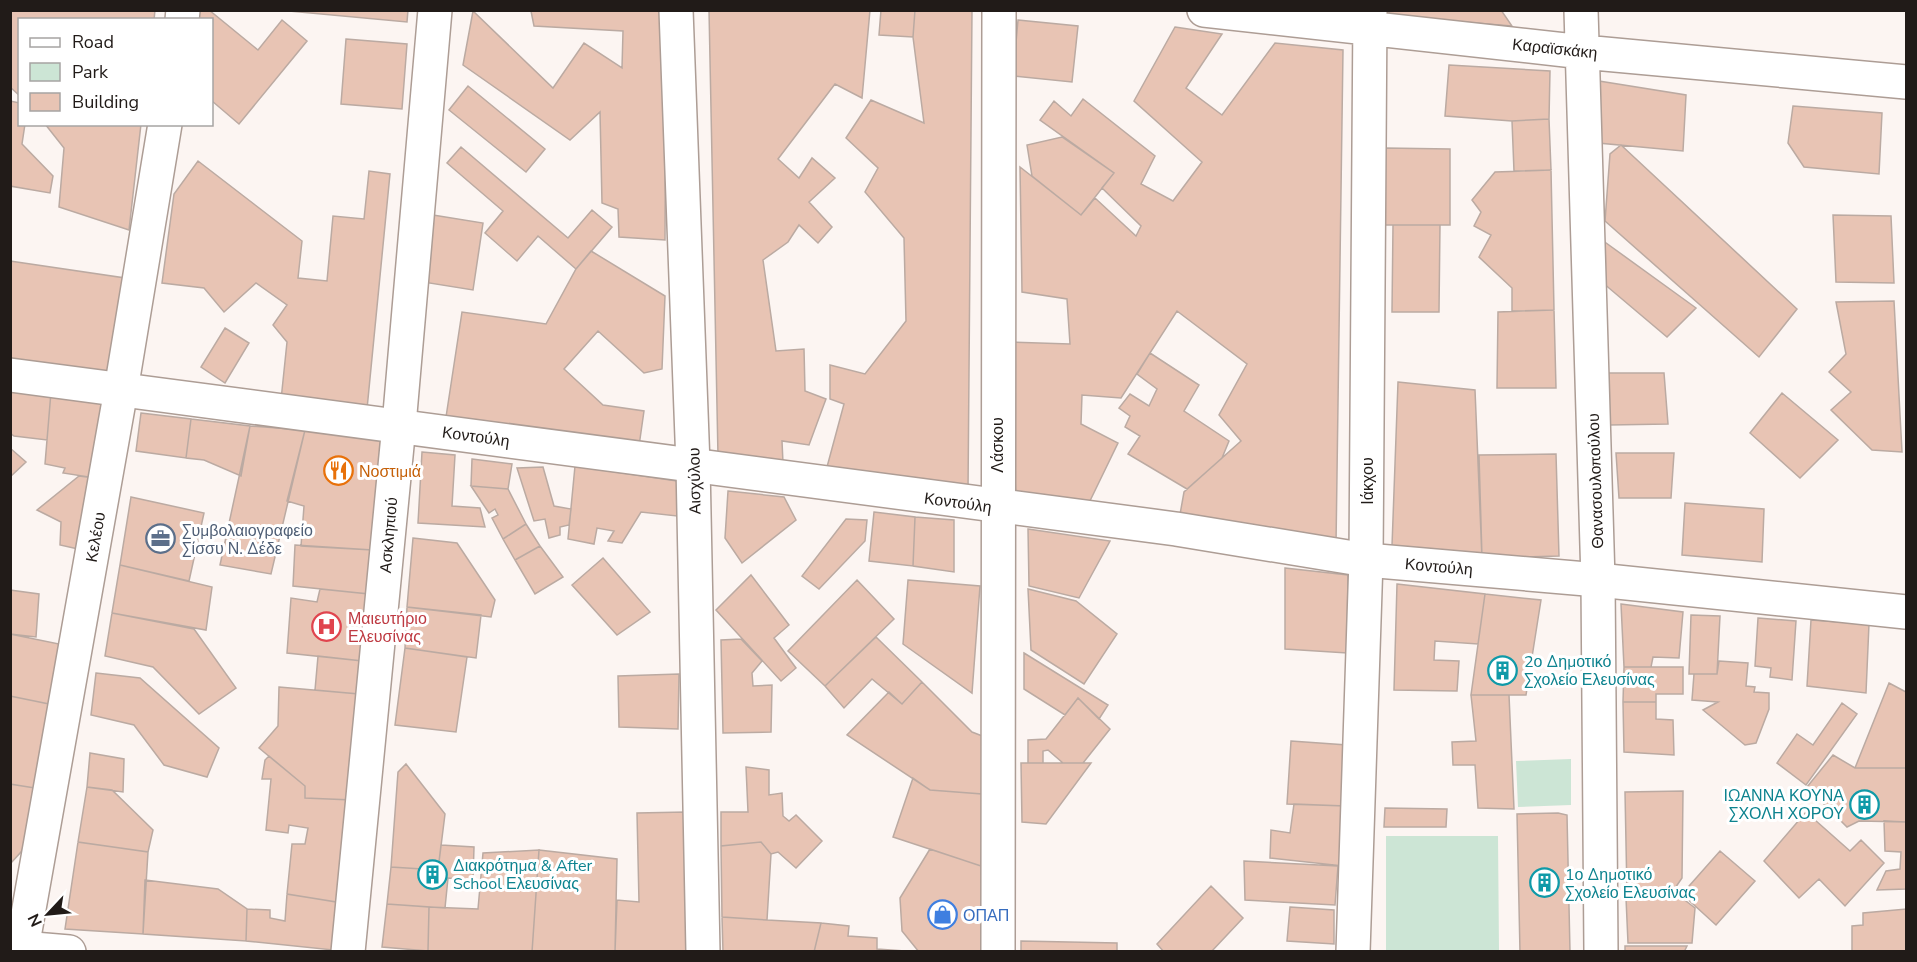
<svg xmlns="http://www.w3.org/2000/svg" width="1917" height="962" viewBox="0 0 1917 962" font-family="'Nunito Sans',sans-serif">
  <rect width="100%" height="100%" fill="#fcf5f2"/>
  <!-- green -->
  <path fill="#cce5d5" d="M1571 759V805L1518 807 1516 761Z
    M1386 836H1498L1499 951H1386Z"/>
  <!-- building -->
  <path fill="#e8c4b4" stroke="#bbaaa2" stroke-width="1.5" d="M10 10H155L154 20H20V96L10 87Z
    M199 10H209L258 50 282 20 307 41 239 124 212 101V20H199Z
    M278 10H408L407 22Z
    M521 10H666L665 240 619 237 618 209 602 203 600 112 570 140 463 65 473 11 553 88 584 43 622 68 623 31 534 26 531 11Z
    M709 10H870L862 98 835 84 778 159 799 178 812 158 835 178 809 202 832 227 818 243 799 225 788 242 763 260 776 351 804 349 805 391 826 399 809 445 782 441 783 463 718 456Z
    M881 10H915L913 37 879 35Z
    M915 10H972L968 492 827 467 844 404 830 399V365L865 374 906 321 904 238 865 192 878 168 846 138 871 100 924 123 913 37Z
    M1389 10H1501L1512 26 1389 16Z
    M1018 20 1078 26 1072 82 1013 76Z
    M1175 27 1222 34 1186 88 1222 115 1275 43 1343 50 1336 545 1179 520 1184 492 1241 441 1219 415 1247 364 1177 311 1121 398 1082 395 1081 424 1118 443 1087 507 1016 498 1008 342 1070 344 1067 299 1022 292 1020 167 1081 215 1095 198 1136 236 1141 226 1102 188 1114 173 1040 120 1054 101 1071 116 1083 99 1155 156 1141 184 1173 201 1202 162 1134 101Z
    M346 39 407 44 402 109 341 104Z
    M1449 65 1550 71 1549 119 1512 121 1445 116Z
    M1599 81 1686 95 1683 151 1598 143Z
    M468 86 545 149 526 172 449 110Z
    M10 101 20 103V124H25L22 144 53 176 50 193 10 186Z
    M1793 106 1882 113 1879 174 1804 167 1788 143Z
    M1549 119 1551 170 1514 171 1512 121Z
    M45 124H141L129 230 59 207 64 148Z
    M1062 137 1114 173 1081 215 1032 176 1027 145Z
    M1621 145 1797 309 1759 357 1605 221 1610 154Z
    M461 147 568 238 592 210 612 227 576 269 538 236 517 261 485 233 503 211 447 163Z
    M1385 148 1450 149V225H1385Z
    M198 161 302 241 298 278 327 281 333 216 364 219 369 171 390 174 367 409 281 400 287 342 273 325 287 305 256 283 224 312 204 288 162 283 174 194Z
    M1551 170 1554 310 1512 311V288L1479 257 1491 235 1474 226 1481 212 1472 200 1495 172Z
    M433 215 483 223 473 290 423 282Z
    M1833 215 1891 216 1894 283 1836 282Z
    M1393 225H1440L1439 312H1392Z
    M1602 240 1696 308 1667 337 1603 283Z
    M591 251 665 296 662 369 644 373 598 331 564 369 603 405 644 411 639 446 446 417 462 312 546 324 576 269Z
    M10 261 125 278 110 382 10 368Z
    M1894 301 1902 452 1872 450 1831 410 1851 392 1829 372 1846 354 1836 302Z
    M1554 310 1556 388H1497L1498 312Z
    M225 328 249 343 225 383 201 367Z
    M1150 353 1199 385 1184 411 1229 441 1222 458 1187 489 1128 454 1140 436 1125 427 1130 416 1119 408 1130 394 1149 406 1157 389 1137 374Z
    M1606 373H1664L1668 424 1609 425Z
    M1398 382 1475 390 1482 558 1392 546Z
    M10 387 51 392 47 440 14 436 10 433Z
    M51 392 111 402 95 478 63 473 65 468 45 464Z
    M1782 393 1838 440 1800 478 1750 433Z
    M141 413 191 419 186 458 136 451Z
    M191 419 250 426 241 476 204 460 186 458Z
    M250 426 305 430 271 574 220 565Z
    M305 430 385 441 372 550 301 546 304 506 287 501Z
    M10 448 26 462 10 477Z
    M422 452 455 455 452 506 480 508 485 527 418 523Z
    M1616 453H1674L1671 498H1619Z
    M1556 454 1559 556 1482 558 1479 455Z
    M472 459 512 464 508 489 471 486Z
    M575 466 677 481V516L641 512 622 543 608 541 614 531 597 528 594 544 568 539Z
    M543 467 554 506 571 509 569 525 560 527V535L549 538 545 519 534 521 517 468Z
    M79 476 95 478 87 551 60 545 61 522 37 510Z
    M471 486 508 489 526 524 503 539 492 518 498 515 495 509 489 513Z
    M728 491 784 497 796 520 742 563 725 538Z
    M131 497 204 513 189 581 120 565Z
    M1685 503 1764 509 1762 562 1682 555Z
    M874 512 915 517 913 566 869 561Z
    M915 517 954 520V572L913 566Z
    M846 519 867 520 865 541 819 589 802 576Z
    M526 524 540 546 515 560 503 539Z
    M1028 529 1110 541 1079 598 1029 586Z
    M413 538 457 543 495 600 491 617 407 607Z
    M295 545 372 550 369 594 293 586Z
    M540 546 563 577 535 594 515 560Z
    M603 558 650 612 617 635 572 585Z
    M120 565 212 587 206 630 112 613Z
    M1285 568 1348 575 1347 653 1285 649Z
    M751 575 789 625 774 638 796 668 781 681 716 610Z
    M857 580 894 619 825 686 788 651Z
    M908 580 980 586 972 693 903 644Z
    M1397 584 1485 594 1478 644 1435 641 1434 660 1459 661 1457 691 1394 690Z
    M320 589 369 594 362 661 287 653 291 598 317 602Z
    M1028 589 1076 601 1117 634 1084 684 1031 650Z
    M10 590 39 594 36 637 10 634Z
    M1485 594 1541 600 1526 695H1471Z
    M1621 604 1683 612 1679 658 1653 657 1651 667H1624Z
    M407 607 481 615 476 658 405 648Z
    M112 613 194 629 236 688 199 714 153 667 105 656Z
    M1691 615 1720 616 1717 674H1689Z
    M1758 618 1796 621 1792 680 1770 677 1771 668 1755 666Z
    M1811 620 1869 624 1866 693 1807 686Z
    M10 634 64 645 54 705 10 696Z
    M876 637 922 682 902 704 872 679 844 708 825 686Z
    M741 639 762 661 752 673 753 686 772 685 771 732 723 733 721 640Z
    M405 648 467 657 456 732 395 725Z
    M1024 653 1108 705 1099 719 1078 698 1065 715 1024 689Z
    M318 656 362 661 359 694 315 690Z
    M1719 661 1748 663 1746 686 1755 687 1754 692 1769 693V709L1756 743 1745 745 1703 710 1718 702 1692 700 1694 674H1717Z
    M1624 667H1683V694H1656V702H1623Z
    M96 673 140 678 219 748 207 777 164 765 134 725 91 715Z
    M679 674 678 729 619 727 618 676Z
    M922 682 972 732 985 737 982 794 930 790 847 735 889 692 902 704Z
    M1889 683 1906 692V768H1855Z
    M279 687 359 694 352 800 305 798V786L259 748 278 726Z
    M1471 695H1509L1514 809 1478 808 1475 765H1453L1452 742 1476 741Z
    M10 696 54 705 41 789 10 784Z
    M1078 698 1110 729 1083 763H1063L1048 750 1043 751V763H1028V740L1046 739Z
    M1623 702H1656V719L1673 720 1674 755 1624 752Z
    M1842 703 1857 714 1806 785 1777 763 1797 734 1813 745Z
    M1291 741 1347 745 1345 806 1287 804Z
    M90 753 124 759 123 792 87 787Z
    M1833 755 1855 768H1906V822L1859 821 1847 827 1807 787Z
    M269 756 305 786V798L352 800 336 902 287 894 292 844H305L308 828 289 825 288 833 266 830 271 779H262L265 760Z
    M1021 763H1091L1046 824 1022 822Z
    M406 764 445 814 438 870 391 867 398 772Z
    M746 767 769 770V795L782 793 783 816 789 821 796 815 822 841 796 868 778 852 771 854 761 842 721 846V812H748Z
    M913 778 930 790 982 794 981 866 893 837Z
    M10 784 41 789 29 835 21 852 10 864Z
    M87 787 112 790 153 830 148 852 78 842Z
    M1683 791 1682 878 1671 894H1627L1625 792Z
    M1294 804 1345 806 1343 866 1270 858 1271 830 1290 833Z
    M1385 808 1447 809 1446 827H1384Z
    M686 812 688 952H615L617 900 639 902 637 813Z
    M1806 812 1850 851 1861 840 1884 863 1845 906 1819 879 1799 898 1764 861Z
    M1558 813 1567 815 1570 952H1520L1517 814Z
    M1884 821 1906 822V889L1877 890 1886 871 1900 869 1901 852 1885 851Z
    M78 842 148 852 143 934 65 929Z
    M761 842 771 854 767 920 722 917 721 846Z
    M441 845 474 847 473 880 448 878 445 908 387 904 391 867 438 870Z
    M930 849 981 866 983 952H919L902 931 900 898Z
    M539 850 532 952 428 951 429 907 478 909 483 853Z
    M539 850 617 859 615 952H532Z
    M1720 851 1755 881 1716 925 1682 894Z
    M1244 861 1338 866 1335 905 1245 900Z
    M145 880 218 889 247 909 246 941 143 934Z
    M1211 886 1243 918 1211 952H1164L1157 944Z
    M287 894 336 902 333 950 246 941 247 909 270 910V918L285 921Z
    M1626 898H1682L1695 908 1692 943H1628Z
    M387 904 429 907 428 951 382 947Z
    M1290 907 1334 910V944L1287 941Z
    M1906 909V952H1852V926L1863 925V913Z
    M722 917 767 920 821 923 814 952H723Z
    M821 923 849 926 848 936 877 938V949L919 952H814Z
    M1021 941 1117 943V952H1021Z
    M1625 946H1687L1684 952H1625Z"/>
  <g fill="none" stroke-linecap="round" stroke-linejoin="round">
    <defs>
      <path id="minor" d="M676 10 693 465 703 952
        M1204 10 1583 52 1906 82
        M1581 10 1598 580 1601 952
        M182 20 183 10
        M22 948 121 390 165 124
        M348 952 399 425 435 10
        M998 952 999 10
        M1353 952 1366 560 1370 10"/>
      <path id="major" d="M10 375 1176 529 1366 560 1598 580 1906 612
        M10 947 69 952"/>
    </defs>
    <!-- minor casing -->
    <use href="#minor" stroke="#ad9d95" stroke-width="36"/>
    <!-- major casing -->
    <use href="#major" stroke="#ad9d95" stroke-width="36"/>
    <!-- minor -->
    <use href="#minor" stroke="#fff" stroke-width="33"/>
    <!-- major -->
    <use href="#major" stroke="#fff" stroke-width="33"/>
  </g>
  <!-- icons -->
  <defs>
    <symbol id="restaurant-ring" viewBox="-11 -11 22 22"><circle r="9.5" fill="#fff" stroke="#e8710a" stroke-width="1.5"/><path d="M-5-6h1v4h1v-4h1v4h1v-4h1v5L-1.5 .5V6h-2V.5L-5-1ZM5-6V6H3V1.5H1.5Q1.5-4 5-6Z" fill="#e8710a"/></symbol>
    <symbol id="office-ring" viewBox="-11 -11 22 22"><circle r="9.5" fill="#fff" stroke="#5c6f8a" stroke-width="1.5"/><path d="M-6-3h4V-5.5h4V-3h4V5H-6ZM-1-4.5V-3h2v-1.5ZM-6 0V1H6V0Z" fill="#5c6f8a"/></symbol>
    <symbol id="hospital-ring" viewBox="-11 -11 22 22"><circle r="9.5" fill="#fff" stroke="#e0444e" stroke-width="1.5"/><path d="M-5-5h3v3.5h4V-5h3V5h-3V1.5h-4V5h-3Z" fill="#e0444e"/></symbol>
    <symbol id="building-ring" viewBox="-11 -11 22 22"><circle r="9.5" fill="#fff" stroke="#0f9aa8" stroke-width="1.5"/><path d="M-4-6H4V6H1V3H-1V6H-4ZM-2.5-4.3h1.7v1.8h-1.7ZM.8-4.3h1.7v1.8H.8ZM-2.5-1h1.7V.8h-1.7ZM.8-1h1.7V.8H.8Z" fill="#0f9aa8"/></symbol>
    <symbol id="shop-ring" viewBox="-11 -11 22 22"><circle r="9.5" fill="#fff" stroke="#3f7fe0" stroke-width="1.5"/><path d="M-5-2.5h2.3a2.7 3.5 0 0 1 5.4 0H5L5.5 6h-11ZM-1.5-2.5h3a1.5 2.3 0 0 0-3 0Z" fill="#3f7fe0"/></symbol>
  </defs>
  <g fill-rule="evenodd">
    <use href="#restaurant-ring" x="322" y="454" width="33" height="33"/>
    <use href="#office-ring" x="144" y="522" width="33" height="33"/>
    <use href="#hospital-ring" x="310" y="610" width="33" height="33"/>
    <use href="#building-ring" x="1486" y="654" width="33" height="33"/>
    <use href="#building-ring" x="1848" y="788" width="33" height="33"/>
    <use href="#building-ring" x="416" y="858" width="33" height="33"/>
    <use href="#building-ring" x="1528" y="866" width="33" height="33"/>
    <use href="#shop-ring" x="926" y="898" width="33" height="33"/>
  </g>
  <g text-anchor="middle" stroke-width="6" stroke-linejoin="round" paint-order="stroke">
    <!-- street labels -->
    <g font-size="16" fill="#211b18" stroke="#fff">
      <text transform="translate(1555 48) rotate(6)" y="6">Καραϊσκάκη</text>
      <text transform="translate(476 436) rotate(8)" y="6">Κοντούλη</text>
      <text transform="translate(997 445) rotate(-90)" y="6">Λάσκου</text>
      <text transform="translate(694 481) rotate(-91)" y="6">Αισχύλου</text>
      <text transform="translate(1367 481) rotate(-90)" y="6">Ιάκχου</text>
      <text transform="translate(1595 481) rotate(-92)" y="6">Θανασουλοπούλου</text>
      <text transform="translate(958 502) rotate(8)" y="6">Κοντούλη</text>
      <text transform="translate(388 535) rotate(-85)" y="6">Ασκληπιού</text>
      <text transform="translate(95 537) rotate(-80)" y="6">Κελέου</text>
      <text transform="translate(1439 566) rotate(5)" y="6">Κοντούλη</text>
    </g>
    <!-- food labels -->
    <g font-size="16" fill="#c56008" stroke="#fff" text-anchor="start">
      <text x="359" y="477">Νοστιμιά</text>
    </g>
    <!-- service labels -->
    <g font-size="16" fill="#4e5e75" stroke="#fff" text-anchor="start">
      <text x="182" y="536">Συμβολαιογραφείο<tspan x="182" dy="18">Σίσσυ Ν. Δέδε</tspan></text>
    </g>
    <!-- health labels -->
    <g font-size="16" fill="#be3a42" stroke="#fff" text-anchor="start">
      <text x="348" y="624">Μαιευτήριο<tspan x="348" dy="18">Ελευσίνας</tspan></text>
    </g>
    <!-- culture labels -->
    <g font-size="16" fill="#0d838f" stroke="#fff" text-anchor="start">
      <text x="1524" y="667">2ο Δημοτικό<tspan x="1524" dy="18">Σχολείο Ελευσίνας</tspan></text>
      <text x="1844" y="801" text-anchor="end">ΙΩΑΝΝΑ ΚΟΥΝΑ<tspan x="1844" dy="18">ΣΧΟΛΗ ΧΟΡΟΥ</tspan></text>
      <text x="453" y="871">Διακρότημα &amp; After<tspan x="453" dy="18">School Ελευσίνας</tspan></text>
      <text x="1565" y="880">1ο Δημοτικό<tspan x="1565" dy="18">Σχολείο Ελευσίνας</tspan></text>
    </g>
    <!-- shop labels -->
    <g font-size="16" fill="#366cbe" stroke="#fff" text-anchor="start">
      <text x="963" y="921">ΟΠΑΠ</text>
    </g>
  </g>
  <!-- border -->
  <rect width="1917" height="962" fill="none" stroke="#211b18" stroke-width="24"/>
  <!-- legend -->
  <rect x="18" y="18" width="195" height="108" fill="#ffffff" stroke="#a6a4a3" stroke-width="1.5"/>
  <rect x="30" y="38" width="30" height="9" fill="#ffffff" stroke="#a6a4a3" stroke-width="1.5"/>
  <text x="72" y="48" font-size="18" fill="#211b18">Road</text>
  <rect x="30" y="63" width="30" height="18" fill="#cce5d5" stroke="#a6a4a3" stroke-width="1.5"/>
  <text x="72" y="78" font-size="18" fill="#211b18">Park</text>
  <rect x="30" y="93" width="30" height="18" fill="#e8c4b4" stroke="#a6a4a3" stroke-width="1.5"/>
  <text x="72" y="108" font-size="18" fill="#211b18">Building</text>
  <!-- north arrow -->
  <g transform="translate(48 914) rotate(244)" stroke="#ffffff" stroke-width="4.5" paint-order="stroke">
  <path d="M0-4.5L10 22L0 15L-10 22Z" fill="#211b18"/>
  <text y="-9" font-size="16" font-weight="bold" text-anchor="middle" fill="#211b18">N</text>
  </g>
</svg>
